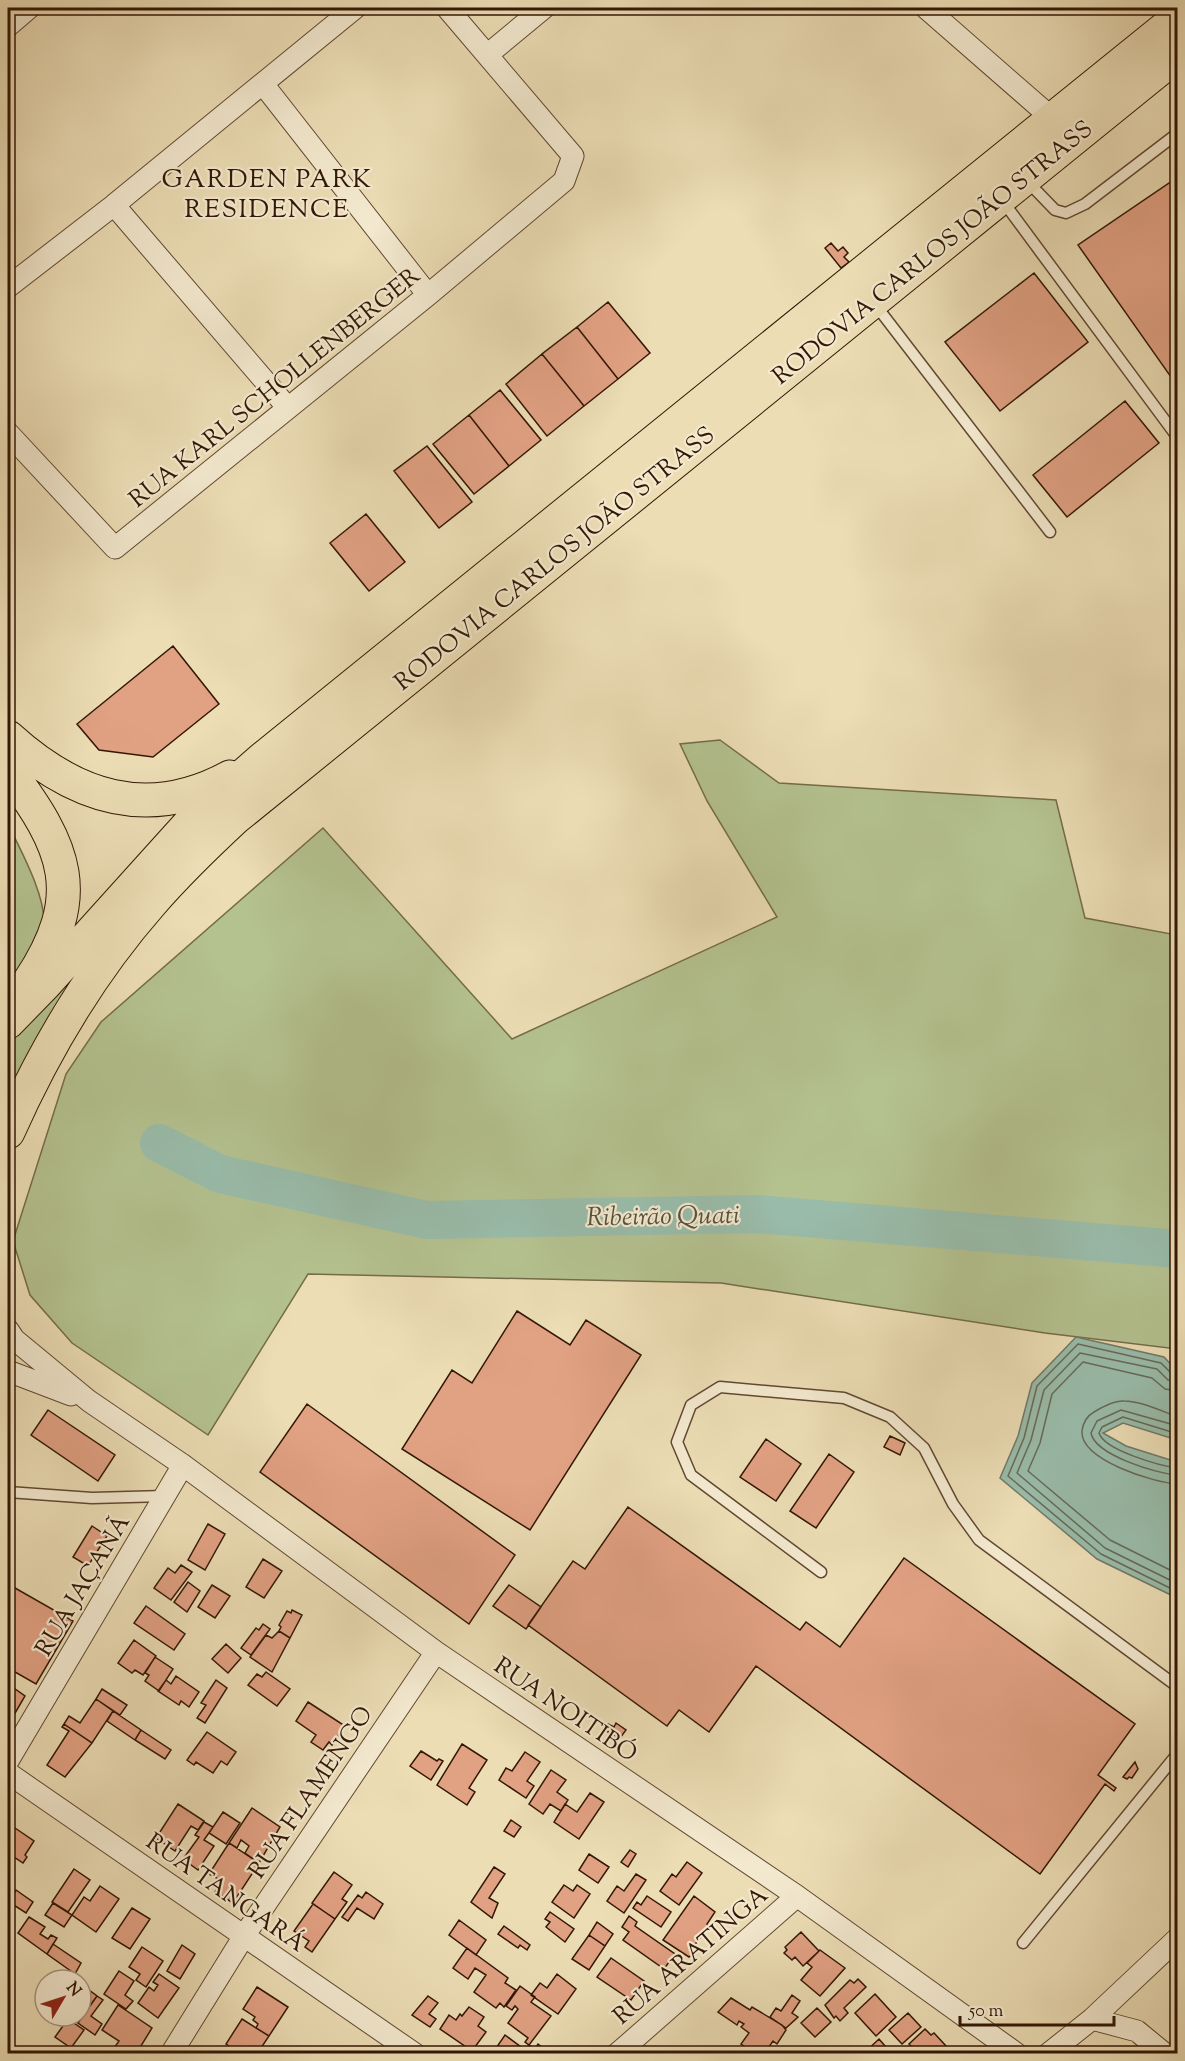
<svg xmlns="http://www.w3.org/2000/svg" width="1185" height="2061" viewBox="0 0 1185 2061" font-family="'Sorts Mill Goudy',serif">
  <rect width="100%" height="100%" fill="#ecddb5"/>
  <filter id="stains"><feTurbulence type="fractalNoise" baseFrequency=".00333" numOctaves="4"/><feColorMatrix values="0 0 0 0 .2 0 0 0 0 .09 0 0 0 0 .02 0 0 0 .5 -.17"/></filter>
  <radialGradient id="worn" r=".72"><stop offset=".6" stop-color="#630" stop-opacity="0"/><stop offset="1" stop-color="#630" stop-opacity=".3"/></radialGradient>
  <!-- green -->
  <path fill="#b4c290" stroke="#746c4a" stroke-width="1.5" d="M720 740 779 783 1056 800 1085 918 1177 935V1349L1045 1333 721 1283 308 1274 208 1435 72 1343 30 1295 13 1241 66 1074 101 1022 323 828 512 1039 777 917 707 801 680 744Z
    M8 824C21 851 46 896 44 926 42 948 20 969 8 986Z
    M89 951 8 1109V1046Z"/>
  <!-- water -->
  <path fill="#99bcaa" stroke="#707a68" stroke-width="1.5" d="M1076 1337 1164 1357 1177 1371V1440L1123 1423 1103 1433 1126 1446 1177 1462V1598L1097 1559 1000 1478 1018 1436 1032 1383Z"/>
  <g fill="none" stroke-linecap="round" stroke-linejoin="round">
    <!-- shore -->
    <path stroke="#666a58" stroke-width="1.5" d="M1178 1375 1171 1373 1161 1363 1078 1344 1037 1386 1024 1438 1008 1476 1101 1554 1178 1592
      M1178 1382 1168 1380 1157 1369 1080 1353 1044 1390 1031 1440 1017 1473 1105 1548 1178 1584
      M1178 1391 1165 1389 1152 1378 1083 1362 1052 1394 1040 1443 1028 1471 1110 1540 1178 1574
      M1178 1417C1161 1411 1141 1401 1124 1401 1114 1400 1102 1407 1094 1412 1087 1416 1083 1423 1082 1431 1080 1460 1154 1483 1178 1484
      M1178 1426 1121 1410 1097 1421 1091 1433C1095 1455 1157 1474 1178 1475
      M1178 1434 1123 1417 1102 1427 1099 1433C1104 1450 1160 1466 1178 1468"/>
    <!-- river -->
    <path stroke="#99bcaa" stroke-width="38" d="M159 1143 220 1174 427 1220 757 1214 1178 1249"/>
  </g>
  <!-- building -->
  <path fill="#e1a183" stroke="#331705" stroke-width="1.5" d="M1178 177V387L1078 245Z
    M831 243 838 251 843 247 848 253 844 257 849 262 841 268 825 248Z
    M1034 273 1088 342 1000 411 945 342Z
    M608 302 650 353 618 379 577 327Z
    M577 327 618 379 584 406 542 354Z
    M542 354 584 406 547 436 506 384Z
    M500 390 541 440 509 466 469 415Z
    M1125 401 1159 443 1067 517 1033 475Z
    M469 415 509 466 474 494 433 444Z
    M427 446 472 502 439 528 394 471Z
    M366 514 405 562 369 591 330 543Z
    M173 646 219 704 153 757 99 750 77 724Z
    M517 1311 570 1345 586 1320 641 1355 530 1530 402 1449 452 1370 472 1383Z
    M307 1404 515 1555 469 1624 260 1472Z
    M48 1410 115 1455 98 1481 31 1435Z
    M890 1436 905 1443 900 1455 884 1447Z
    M766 1439 801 1464 776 1501 740 1477Z
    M829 1454 854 1472 816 1528 790 1511Z
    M628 1507 800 1630 806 1622 840 1647 904 1558 1135 1724 1098 1775 1116 1788 1114 1791 1105 1784 1040 1874 756 1666 709 1732 679 1710 667 1726 528 1625 573 1561 585 1569Z
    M208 1524 225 1534 205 1570 188 1560Z
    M92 1526 107 1536 88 1566 73 1557Z
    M263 1559 282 1571 264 1598 246 1587Z
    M181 1565 192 1572 171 1600 154 1588 168 1568 175 1573Z
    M188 1582 200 1591 187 1612 174 1602Z
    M8 1584 73 1621 36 1684 8 1668Z
    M212 1585 230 1596 215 1618 198 1607Z
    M509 1585 541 1607 526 1629 493 1606Z
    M146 1606 185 1634 174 1650 134 1623Z
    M292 1610 302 1615 290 1638 279 1631 281 1627 279 1625 287 1611 291 1613Z
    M263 1624 270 1629 251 1655 241 1648 256 1628 259 1630Z
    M279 1631 290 1638 272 1672 250 1657 266 1635 272 1638Z
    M134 1640 156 1656 143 1675 135 1670 132 1673 118 1663Z
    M226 1644 241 1658 228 1673 212 1659Z
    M155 1657 173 1669 159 1691 145 1681 149 1675 145 1673Z
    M266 1672 290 1689 277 1706 248 1685 257 1674 262 1677Z
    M176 1676 199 1692 189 1707 181 1701 179 1705 158 1691 166 1680 171 1684Z
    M216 1680 227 1688 205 1723 197 1718 206 1705 201 1703Z
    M8 1684 25 1696 14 1715 8 1711Z
    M102 1689 127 1705 120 1715 96 1699Z
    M96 1699 113 1711 92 1743 64 1724 69 1716 80 1723Z
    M308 1702 345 1726 332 1745 329 1742 323 1750 311 1742 316 1735 296 1721Z
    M113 1711 141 1730 135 1740 107 1721Z
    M616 1723 626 1730 620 1738 604 1730 608 1724 614 1727Z
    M64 1724 92 1743 65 1777 47 1765 69 1731 62 1727Z
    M141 1730 171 1750 165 1759 135 1740Z
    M207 1732 236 1752 227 1765 221 1761 213 1773 196 1762 194 1765 187 1760Z
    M462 1744 487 1760 469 1788 475 1792 467 1805 437 1785Z
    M421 1751 437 1761 439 1759 443 1761 431 1780 410 1766Z
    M525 1752 540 1762 527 1781 534 1786 526 1798 499 1780 506 1768 512 1771Z
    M1135 1762 1138 1769 1132 1778 1129 1777 1127 1779 1123 1777Z
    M551 1770 566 1780 557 1792 568 1800 561 1811 550 1804 543 1814 529 1804Z
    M590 1793 604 1802 579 1839 554 1822 565 1804 577 1812Z
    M178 1804 204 1821 198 1830 191 1826 175 1851 156 1838Z
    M252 1808 280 1827 259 1863 245 1853 249 1846 241 1840 237 1848 229 1843Z
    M223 1812 240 1823 226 1844 209 1833Z
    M511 1820 521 1827 514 1837 504 1831Z
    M204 1822 213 1827 204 1840 214 1846 198 1870 183 1859 199 1837 195 1835Z
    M15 1828 34 1841 25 1855 27 1857 23 1863 8 1853V1839Z
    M229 1843 259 1863 233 1903 215 1892 222 1881 209 1874Z
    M630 1850 636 1854 628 1867 621 1862Z
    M589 1854 609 1867 598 1883 579 1870Z
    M687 1862 702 1873 679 1905 660 1891 672 1874 676 1877Z
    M494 1867 505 1874 489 1898 498 1903 492 1918 471 1902Z
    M74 1869 90 1880 68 1912 52 1902Z
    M334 1872 352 1885 342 1899 347 1902 335 1919 312 1903Z
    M636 1874 646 1880 624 1913 607 1901 617 1886 624 1891Z
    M564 1885 573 1891 577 1885 590 1894 574 1918 552 1902Z
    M100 1886 119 1899 96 1932 72 1915 84 1897 90 1901Z
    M16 1890 33 1902 26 1913 9 1902Z
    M366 1892 383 1904 374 1919 357 1908 348 1921 342 1917 358 1895 362 1898Z
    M647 1896 671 1912 661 1927 633 1908 637 1902 641 1905Z
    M694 1896 715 1912 707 1924 710 1926 692 1948 696 1951 689 1957 663 1940Z
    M53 1903 72 1915 64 1927 45 1915Z
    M313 1904 335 1919 312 1952 305 1947 309 1941 294 1931Z
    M132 1908 150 1919 130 1949 112 1938Z
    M550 1912 574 1929 565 1942 546 1927 550 1922 545 1919Z
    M629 1916 637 1922 635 1926 675 1954 664 1969 623 1940 629 1932 622 1927Z
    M29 1917 45 1927 40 1934 48 1939 51 1935 57 1938 47 1954 18 1933Z
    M459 1920 486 1940 476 1955 449 1935Z
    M597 1922 613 1934 605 1946 589 1935Z
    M504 1926 530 1945 527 1950 520 1945 518 1948 498 1934Z
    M801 1932 819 1951 803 1966 795 1957 792 1960 784 1953 787 1950 785 1947Z
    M589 1935 605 1946 589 1970 572 1959Z
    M53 1944 81 1963 75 1974 47 1954Z
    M182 1945 195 1954 180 1979 167 1971Z
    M142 1947 163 1961 146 1987 136 1980 140 1974 129 1967Z
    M467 1948 508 1978 505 1983 516 1990 504 2007 500 2003 496 2008 474 1992 486 1975 475 1968 468 1979 453 1968Z
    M820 1950 845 1968 820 1996 801 1980 812 1967 807 1963Z
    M611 1958 644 1981 631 2000 597 1977Z
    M119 1971 134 1981 125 1995 133 2001 126 2009 104 1994Z
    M159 1974 179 1988 158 2018 138 2003 149 1987 154 1991 158 1985 153 1982Z
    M557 1974 576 1989 558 2014 531 1995 540 1983 547 1988Z
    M858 1979 866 1987 844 2008 848 2013 840 2021 836 2016 834 2018 825 2005 850 1980 854 1983Z
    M81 1984 97 1996 78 2022 69 2016H81Z
    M520 1986 535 1997 531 2002 551 2016 529 2045 525 2042 528 2038 508 2023 518 2009 515 2006 512 2010 506 2006Z
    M257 1987 288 2007 269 2036 256 2028 258 2024 253 2020 255 2017 243 2009Z
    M875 1994 896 2017 876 2036 855 2013Z
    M792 1995 800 2001 792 2013 798 2017 786 2028 770 2017 776 2008 781 2011Z
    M97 1996 103 2000 91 2016 102 2024 95 2035 78 2023Z
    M428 1996 438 2003 429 2014 436 2019 430 2027 412 2015Z
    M731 1998 750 2010 752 2007 782 2025 786 2030 777 2044 773 2041 764 2054H755L741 2044 749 2033 741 2027 744 2024 739 2021 737 2025 718 2012Z
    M118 2005 152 2028 136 2054H122L114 2048 119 2041 102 2030Z
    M469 2007 484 2017 478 2026 486 2032 472 2051 440 2029 449 2015 456 2020 460 2014 462 2016Z
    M817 2008 831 2022 815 2037 801 2023Z
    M908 2013 921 2027 902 2044 889 2030Z
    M68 2019 84 2030 71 2048 55 2037Z
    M242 2019 269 2036 257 2054H244L238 2047 236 2051 226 2044Z
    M925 2029 931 2035 934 2033 947 2047 940 2054H913L916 2051 909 2044Z
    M505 2035 521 2047 516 2054H492Z
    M879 2039 892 2054H863Z
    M538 2044 551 2054H523L529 2045 535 2049Z"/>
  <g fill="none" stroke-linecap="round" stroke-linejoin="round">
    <defs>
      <path id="lane" d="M1026 180 1055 210 1066 213 1085 204 1178 133
        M1002 200 1178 438
        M874 303 1050 532
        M8 1492 92 1498 165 1496
        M821 1572 691 1475 677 1442 691 1405 720 1387 844 1398 890 1417 924 1448 953 1504 979 1540 1178 1687
        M1023 1943 1178 1753"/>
      <path id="street" d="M926 8 1053 119
        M8 26 29 8
        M487 55 544 8
        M263 84 428 295
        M114 205 288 408
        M8 287 114 205 355 8
        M8 433 115 548 428 295 564 181 573 156 447 8
        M8 1330 14 1339 89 1401 183 1465 436 1652 797 1896 1017 2054
        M8 1371 71 1395
        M8 1761 183 1465
        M8 1773 415 2054
        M1092 2019 1137 2031 1165 2054
        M171 2054 244 1936 436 1652
        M617 2054 797 1896
        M1048 2054 1092 2019 1178 1938"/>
      <path id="highway" d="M8 737C74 797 147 822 230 777
        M8 770C66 847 87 895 29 982
        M8 1022 45 984 192 821 261 760 1178 18
        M8 1132C44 1051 92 970 151 903 177 873 206 845 235 818L1178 54"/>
    </defs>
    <!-- lane casing -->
    <use href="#lane" stroke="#614831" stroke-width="13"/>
    <!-- street casing -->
    <use href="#street" stroke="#614831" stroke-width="23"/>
    <!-- highway casing -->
    <use href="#highway" stroke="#331705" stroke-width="35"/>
    <!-- lane -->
    <use href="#lane" stroke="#f3e9cf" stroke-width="10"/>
    <!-- street -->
    <use href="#street" stroke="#f3e9cf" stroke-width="21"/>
    <!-- highway -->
    <use href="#highway" stroke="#ecddb5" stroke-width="33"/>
  </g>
  <g text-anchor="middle" stroke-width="4.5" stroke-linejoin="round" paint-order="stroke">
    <!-- street labels -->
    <g font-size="24" fill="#331705" stroke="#f3e9cf">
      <text transform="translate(932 252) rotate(-39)" y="8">RODOVIA CARLOS JOÃO STRASS</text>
      <text transform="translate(274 387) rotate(-39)" y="8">RUA KARL SCHOLLENBERGER</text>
      <text transform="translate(554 558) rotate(-39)" y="8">RODOVIA CARLOS JOÃO STRASS</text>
      <text transform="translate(82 1585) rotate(-59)" y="8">RUA JAÇANÃ</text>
      <text transform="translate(566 1709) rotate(34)" y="8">RUA NOITIBÓ</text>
      <text transform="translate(310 1792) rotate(-56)" y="8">RUA FLAMENGO</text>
      <text transform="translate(226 1892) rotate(35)" y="8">RUA TANGARÁ</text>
      <text transform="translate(690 1955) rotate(-41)" y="8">RUA ARATINGA</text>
    </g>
    <!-- neighbourhood labels -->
    <g font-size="26" letter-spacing="1.5" fill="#331705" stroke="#f3e9cf">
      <text x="267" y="187">GARDEN PARK<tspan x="267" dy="30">RESIDENCE</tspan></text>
    </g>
    <!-- water labels -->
    <g font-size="26" font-style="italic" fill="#57513f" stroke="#f3e9cf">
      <text transform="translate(663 1215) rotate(-1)" y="9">Ribeirão Quati</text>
    </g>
  </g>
  <!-- margin -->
  <rect width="1185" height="2061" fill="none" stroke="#ecddb5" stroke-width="30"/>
  <rect x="9" y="9" width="1167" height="2043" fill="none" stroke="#331705" stroke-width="3"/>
  <rect x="15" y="15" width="1155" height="2031" fill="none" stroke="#331705" stroke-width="1.5"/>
  <!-- north arrow -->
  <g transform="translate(63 1998) rotate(51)"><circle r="28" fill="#f3e9cf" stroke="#a6957e" stroke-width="1.5"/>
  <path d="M0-4.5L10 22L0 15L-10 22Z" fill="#8f2418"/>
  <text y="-9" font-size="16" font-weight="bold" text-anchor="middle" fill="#331705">N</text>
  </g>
  <!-- scale -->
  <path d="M960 2016v9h154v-9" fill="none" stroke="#331705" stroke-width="3"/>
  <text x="969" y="2016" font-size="18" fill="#331705" stroke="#f3e9cf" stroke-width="4.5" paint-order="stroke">50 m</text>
  <rect width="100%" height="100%" filter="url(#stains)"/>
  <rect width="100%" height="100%" fill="url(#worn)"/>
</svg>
